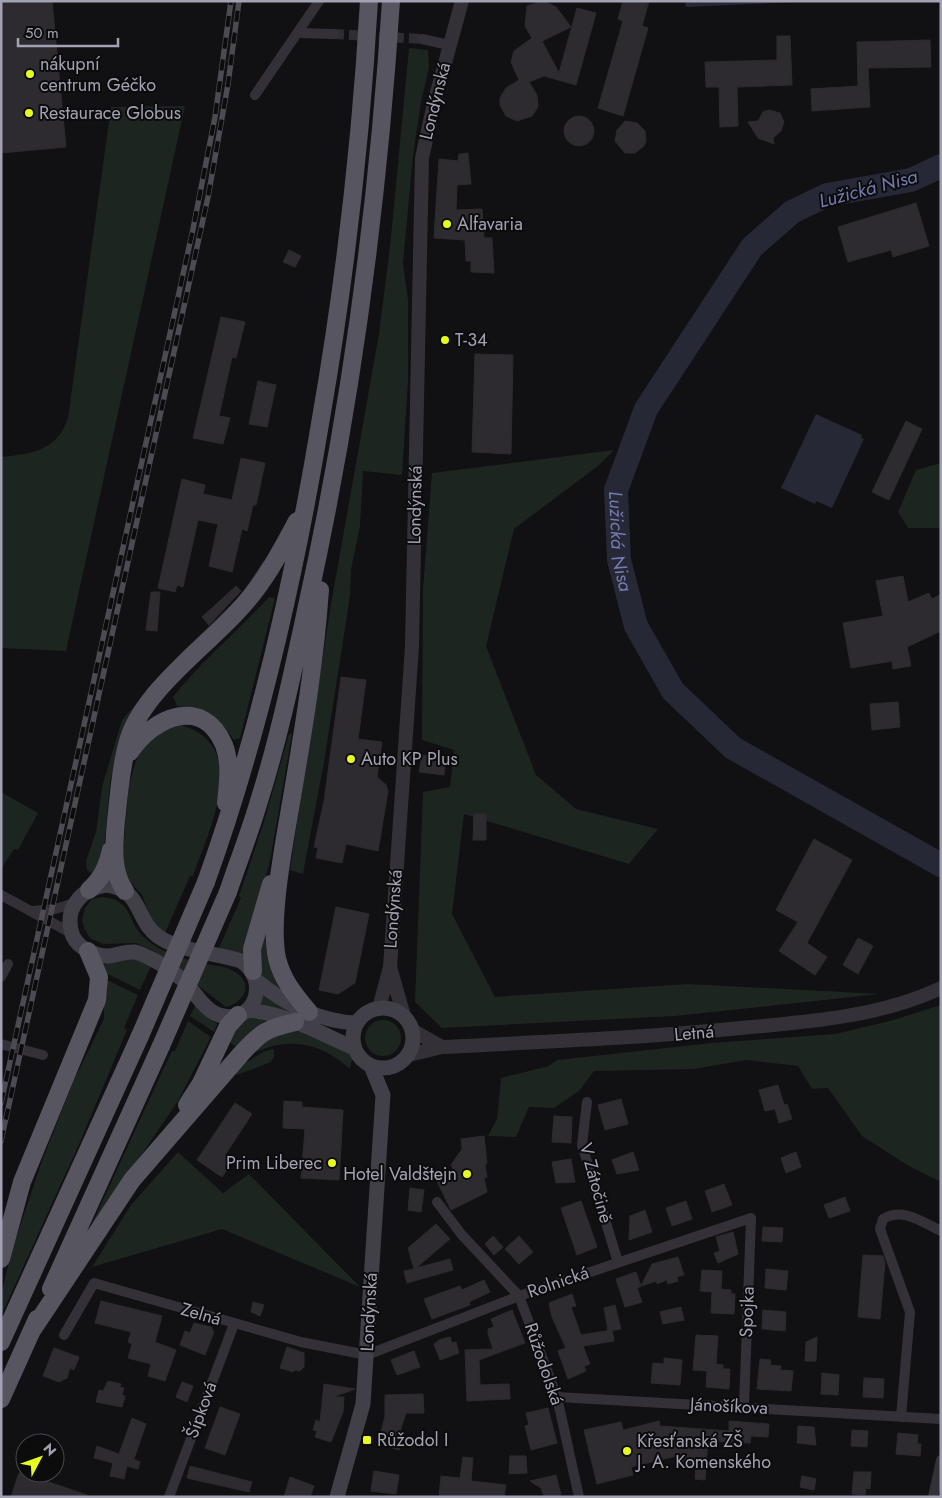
<svg xmlns="http://www.w3.org/2000/svg" width="942" height="1498" viewBox="0 0 942 1498" font-family="Jost,sans-serif">
  <rect width="100%" height="100%" fill="#111012"/>
  <!-- green -->
  <path fill="#1d2521" d="M409 48 428 50 429 68 421 102 413 156 403 263 408 300V381L402 475 363 471 360 526 351 570 350 596 324 762 303 874 290 870 295 836 331 604 379 334 390 247Z
    M185 106 66 651 1 648V457C32 454 57 451 68 418L111 107Z
    M614 450 598 466 514 529 486 646 536 775 576 809 658 829 629 864 464 814 452 914 495 997 688 984 880 994 675 1016 442 1028 415 1002 423 792 450 787 454 750 422 740 423 589 432 473Z
    M941 463V528H908L898 512 916 470Z
    M263 561 269 564 247 597 171 670 115 760 110 782 103 860 96 872 91 873 87 870 86 861 96 832 102 787 122 720 180 654 241 595Z
    M269 597 275 598 240 738 234 740C218 716 205 709 177 706L173 697C201 661 238 631 269 597Z
    M181 725C252 746 209 829 193 876H190L165 933 151 919 142 895 124 875 122 861 129 786 135 763 145 743 163 729Z
    M289 734H292L270 861 244 955 218 950 241 898 239 896 263 825Z
    M1 792 38 813 18 850 14 849 1 869Z
    M102 897C135 900 125 922 146 939 162 953 185 960 206 964 216 966 226 966 235 972 255 984 244 1002 226 1007L152 950 136 943 104 944 91 939 85 930 82 920 85 908 92 899Z
    M263 932 268 933C267 955 270 970 280 990 253 980 255 955 263 932Z
    M125 958 135 959 151 966 140 990 108 974H104L100 962Z
    M104 981H109L138 995 124 1028 127 1030 80 1142 1 1316V1294L12 1250 42 1161 73 1082 104 1019Z
    M261 991 311 1024 259 1003Z
    M196 1004 217 1024 214 1032 190 1016Z
    M941 1005V1182L909 1166 862 1136 828 1088 812 1089 798 1066 746 1060 694 1069 594 1071 580 1090 554 1108 529 1107 516 1137 488 1136 497 1119 501 1078 549 1066 557 1060 712 1043 835 1034 890 1021Z
    M246 1017 267 1020 253 1029 237 1048 226 1039Z
    M365 1038a18 18 0 1 1 36 0a18 18 0 1 1-36 0Z
    M188 1021 211 1037 178 1101 93 1226 92 1224 162 1072 172 1051H175Z
    M295 1030 348 1052 352 1059 350 1069C317 1040 285 1036 246 1057L269 1034Z
    M274 1049V1057L271 1062 237 1075 234 1071 241 1062 245 1063 265 1051Z
    M178 1152 223 1193 249 1174 360 1287 222 1229 92 1267 131 1205Z"/>
  <!-- water -->
  <path fill="#262836" d="M685 1H818L686 7Z
    M816 414 862 435 861 437 864 439 832 508 816 501 815 504 781 488Z"/>
  <g fill="none" stroke-linecap="round" stroke-linejoin="round">
    <!-- river -->
    <path stroke="#262836" stroke-width="24" id="s1" d="M941 166 911 180 827 195 792 212 752 247 646 409 616 490 619 560 636 626 673 691 733 748 941 865"/>
  </g>
  <!-- building -->
  <path fill="#2d2b2f" stroke="#2c2a2e" d="M1 1H52L66 147 1 153Z
    M623 1H649L642 26 648 28 623 116 598 108 623 21 618 19Z
    M540 2H546L556 7 571 27 542 41 559 73 577 8 596 13 576 85 544 76 529 82 537 95 538 107 532 116 517 121 506 116 500 105V98L506 88 519 80 511 62 514 51 532 38 525 26 527 6Z
    M777 36H790L792 85 737 87 738 126 720 127 719 87H706L705 62 777 60Z
    M930 40 931 67 868 68 870 107 812 111 811 89 858 86 857 42Z
    M769 110 780 113 784 122 781 131 773 138 774 144 758 138 748 122 758 121 763 112Z
    M564 131a15 15 0 1 1 30 0a15 15 0 1 1-30 0Z
    M625 121 637 123 645 131 646 141 644 146 635 153H625L615 141 617 130Z
    M468 153 471 184 457 185 456 210 482 209 484 238H492L494 273 471 272V261H466L465 240 434 238 439 159 458 161 459 154Z
    M916 203 929 246 893 257 891 250 848 262 838 227Z
    M289 250 301 256 295 267 283 262Z
    M221 317 245 322 236 358 232 357 219 416 230 418 223 444 193 438Z
    M475 354 513 355 511 454 472 452Z
    M258 381 276 385 267 427 249 424Z
    M906 421 922 429 889 500 872 492Z
    M241 458 265 463 256 505H253L247 531 242 529 232 572 209 566 218 524 198 520 183 587 177 585 175 592 158 588 182 479 205 485 203 494 232 500Z
    M903 576 908 602 929 593 932 599 941 594V631L907 647 911 666 893 669 892 661 851 668 843 623 883 616 876 581Z
    M236 586 241 591 209 625 202 617Z
    M151 592H160L157 631 146 630Z
    M341 677 366 680 358 739 382 742 377 777 386 785 388 791 378 851 346 844 342 863 316 858 318 848 314 847 324 801Z
    M898 702 900 727 872 730 870 704Z
    M422 755 446 759 444 775 419 772Z
    M474 814H486V840H473Z
    M814 839 852 860 807 943 827 957 815 975 779 951 798 922 776 910Z
    M336 907 369 914 355 983 338 994 319 990Z
    M858 938 873 946 858 974 843 965Z
    M778 1085 784 1105 787 1104 792 1119 779 1123 775 1109 765 1111 759 1090Z
    M621 1099 628 1124 605 1130 598 1105Z
    M284 1101 302 1102V1107L343 1110 339 1180 301 1178 305 1129 283 1128Z
    M235 1103 252 1114 225 1155 233 1160 222 1177 197 1160Z
    M554 1116 572 1117 571 1143 552 1142Z
    M484 1136 487 1163 485 1164 487 1177 484 1178 487 1192 451 1210 436 1179 454 1170 451 1165 462 1149 461 1139Z
    M633 1152 639 1170 617 1174 612 1160Z
    M796 1152 801 1167 786 1173 781 1158Z
    M571 1159 575 1182 556 1183 552 1162Z
    M724 1184 732 1205 712 1212 705 1191Z
    M410 1188 424 1190 421 1212 408 1210Z
    M845 1197 850 1211 829 1218 824 1205Z
    M581 1201 597 1247 577 1255 561 1208Z
    M686 1201 692 1219 672 1226 666 1208Z
    M645 1210 652 1232 629 1240 630 1216Z
    M436 1224 450 1239 416 1268 450 1259 453 1270 407 1283 404 1271 414 1269 408 1248Z
    M763 1227 783 1228 782 1242 762 1241Z
    M733 1232 738 1254 718 1263 714 1253 720 1251 716 1237Z
    M493 1236 503 1247 494 1255 485 1244Z
    M519 1236 533 1252 519 1264 505 1249Z
    M863 1255 883 1256 885 1263 880 1319 858 1317Z
    M678 1257 684 1275 677 1277 678 1281 668 1284 667 1280 657 1284V1281L641 1286 652 1264Z
    M766 1269 788 1271 786 1290 765 1288Z
    M702 1270 722 1271 721 1289 731 1290V1294H735L734 1314 711 1313 712 1292 700 1291Z
    M636 1272 641 1286 637 1288 642 1302 625 1307 616 1279Z
    M484 1280 490 1292 469 1302 470 1305 432 1319 424 1299 460 1286 462 1290Z
    M572 1294 576 1306 571 1307 581 1335 612 1330 614 1341 583 1346 590 1364 584 1366 586 1371 568 1379 558 1351 566 1348 552 1317 549 1303Z
    M101 1301 162 1316 155 1342 176 1350 165 1381 148 1376 151 1364 128 1358 132 1344 128 1342 131 1332 95 1323Z
    M253 1302 264 1305 260 1316 251 1312Z
    M615 1305 621 1329 608 1331 604 1308Z
    M681 1307 684 1320 663 1324 660 1312Z
    M512 1310 525 1343 479 1360 480 1385 509 1384 510 1399 467 1401 465 1350 493 1349 488 1334V1329L494 1327 491 1319Z
    M763 1310 786 1312 785 1331 762 1329Z
    M194 1323 211 1327 214 1332 205 1355 180 1345 185 1331 190 1333Z
    M696 1335 718 1336 716 1364 723 1365V1369H730L729 1389 706 1387 707 1371 693 1370Z
    M450 1337 452 1343 456 1342 459 1353 440 1360 434 1344 439 1340Z
    M817 1337 816 1361H805L806 1342Z
    M287 1347 304 1353V1367L300 1371 294 1370 293 1372 280 1368Z
    M54 1348 79 1357 74 1370 70 1368 67 1378 59 1382 43 1376Z
    M414 1351 420 1367 397 1375 391 1360Z
    M664 1358 682 1360 680 1385 651 1383 653 1363 664 1364Z
    M760 1359 771 1360 770 1365 781 1366 780 1370 793 1371 791 1391 757 1389Z
    M822 1373 839 1375 838 1395 821 1394Z
    M864 1378 884 1379 883 1398 863 1397Z
    M108 1381 121 1384 120 1387 124 1388 122 1395 125 1396 122 1407 96 1402 99 1390 103 1391Z
    M182 1382 193 1386 187 1402 176 1397Z
    M324 1384 355 1389 333 1397H344L343 1412 331 1442 315 1437 317 1431 313 1430 316 1420 320 1422Z
    M423 1394 424 1413H406L398 1437 402 1438 399 1450 378 1443 385 1417V1395Z
    M220 1407 240 1414 225 1455 205 1448Z
    M548 1408 557 1443 531 1450 525 1426 529 1425 526 1413Z
    M132 1418 146 1424 134 1459 140 1462 138 1469 127 1466 124 1479 110 1476 113 1463 94 1458 97 1446 119 1454Z
    M659 1421 660 1426 729 1431V1421L769 1424 768 1437 751 1436 750 1443 708 1441 705 1480 695 1479 696 1466 679 1465 680 1455 631 1467 633 1475 597 1484 584 1430 621 1422 623 1430Z
    M798 1426 814 1427 816 1445 797 1443Z
    M852 1430 868 1431 867 1447 851 1446Z
    M898 1433 918 1435 917 1444H921L920 1456 896 1454Z
    M510 1456H526L527 1473 509 1474Z
    M463 1457 473 1458 471 1481 506 1485 504 1497H439L441 1476 460 1478Z
    M190 1466 252 1482 249 1492 187 1478Z
    M374 1471 399 1475 396 1494 371 1491Z
    M854 1472H871L870 1489 866 1488 865 1495 852 1494Z
    M19 1473H46L43 1480 87 1495V1497H11Z
    M556 1475 561 1495 552 1497H544L541 1488 530 1481Z
    M802 1476 816 1479 814 1490 800 1487Z
    M290 1477 314 1486 310 1497H284Z"/>
  <g fill="none" stroke-linecap="round" stroke-linejoin="round">
    <!-- minor-tunnel -->
    <path stroke="#2e2d32" stroke-width="10" stroke-dasharray="10 5" stroke-linecap="butt" d="M334 34 422 39"/>
    <!-- minor -->
    <path stroke="#333137" stroke-width="10" d="M300 33 334 34
      M422 39 449 45
      M255 95 319 1
      M1 895 71 933
      M33 911 55 909 75 903
      M1 977 8 964
      M1 1044 43 1055
      M587 1102 582 1145 618 1262
      M437 1202 462 1235 519 1296 557 1397 579 1497
      M64 1335 94 1283 301 1342 367 1355 519 1296 751 1218 744 1406
      M557 1397 941 1419
      M901 1417 910 1312 880 1229 883 1219C903 1207 922 1222 941 1231
      M169 1497 234 1324
      M933 1497 941 1460"/>
    <!-- tertiary -->
    <path stroke="#333137" stroke-width="14" d="M390 967 404 1016
      M379 1008 390 967 412 646 422 158 434 103 462 1
      M412 1030 442 1047
      M409 1055 442 1047C542 1042 642 1038 741 1028 808 1022 879 1017 941 988"/>
    <!-- secondary -->
    <path stroke="#413f47" stroke-width="15" d="M106 885C144 890 134 920 159 937 179 951 217 953 241 961 271 981 254 1026 219 1015 204 1010 195 992 184 981 176 974 168 969 159 963 152 959 143 954 135 952 125 951 118 955 109 956 92 956 74 946 71 930 69 920 70 909 77 901 84 891 94 887 106 885Z
      M257 981C285 1004 321 1022 357 1023
      M353 1038a30 30 0 1 1 60 0a30 30 0 1 1-60 0Z
      M247 1010C285 1013 320 1033 354 1048
      M337 1497 363 1404 383 1095 371 1066"/>
    <!-- trunk -->
    <path stroke="#575560" stroke-width="18" d="M130 752C153 717 203 695 224 745 231 763 228 784 226 803
      M206 882C260 732 295 576 321 418 345 280 361 141 369 1
      M89 890C102 878 107 867 111 850
      M125 891C111 871 114 844 116 821 119 794 121 764 129 738 144 691 204 648 237 612 263 585 280 553 297 521
      M228 892C238 862 250 832 259 801 279 738 293 671 307 606 351 407 378 205 391 1
      M253 971 252 949 271 884
      M309 1012C295 995 282 980 277 958 269 920 284 844 291 803 303 732 315 662 320 590
      M187 1105 201 1083 228 1026 238 1015
      M1 1259 22 1182 97 1000 99 977 88 951
      M51 1289 161 1046
      M33 1329 132 1180 241 1054C262 1031 266 1029 295 1022
      M1 1342 140 1036
      M1 1399 37 1319"/>
    <defs>
      <path id="rail" d="M1 1103 193 229 215 117 231 1
        M1 1141 208 197 228 84 239 1"/>
    </defs>
    <!-- rail casing -->
    <use href="#rail" stroke="#4c4a52" stroke-width="5.5"/>
    <!-- rail -->
    <use href="#rail" stroke="#0c0c0d" stroke-width="4" stroke-dasharray="11" stroke-linecap="butt"/>
    <!-- trunk-bridge -->
    <path stroke="#575560" stroke-width="18" d="M140 1036 206 882
      M161 1046 228 892"/>
  </g>
  <!-- markers -->
  <g fill="#e7fc1e" stroke="#0c0c0d" stroke-width="2">
    <circle cx="30" cy="74" r="5"/>
    <circle cx="29" cy="113" r="5"/>
    <circle cx="447" cy="224" r="5"/>
    <circle cx="445" cy="340" r="5"/>
    <circle cx="351" cy="759" r="5"/>
    <circle cx="332" cy="1163" r="5"/>
    <circle cx="467" cy="1174" r="5"/>
    <rect x="362" y="1435" width="10" height="10" rx="2.5"/>
    <circle cx="627" cy="1451" r="5"/>
  </g>
  <g text-anchor="middle" stroke-width="4" stroke-linejoin="round" paint-order="stroke">
    <!-- poi labels -->
    <g font-size="18" fill="#a3a1b4" stroke="#0c0c0d" text-anchor="start">
      <text x="40" y="70">nákupní<tspan x="40" dy="21">centrum Géčko</tspan></text>
      <text x="39" y="119">Restaurace Globus</text>
      <text x="457" y="230">Alfavaria</text>
      <text x="455" y="346">T-34</text>
      <text x="361" y="765">Auto KP Plus</text>
      <text x="322" y="1169" text-anchor="end">Prim Liberec</text>
      <text x="457" y="1180" text-anchor="end">Hotel Valdštejn</text>
      <text x="377" y="1446">Růžodol I</text>
      <text x="637" y="1447">Křesťanská ZŠ<tspan x="637" dy="21">J. A. Komenského</tspan></text>
    </g>
    <!-- street labels -->
    <g font-size="18" fill="#a3a1b4" stroke="#0c0c0d">
      <text transform="translate(435 101) rotate(-76)" y="6">Londýnská</text>
      <text transform="translate(415 505) rotate(-89)" y="6">Londýnská</text>
      <text transform="translate(393 909) rotate(-86)" y="6">Londýnská</text>
      <text transform="translate(694 1033) rotate(-5)" y="6">Letná</text>
      <text transform="translate(596 1183) rotate(75)" y="6">V Zátočině</text>
      <text transform="translate(558 1282) rotate(-19)" y="6">Rolnická</text>
      <text transform="translate(369 1312) rotate(-87)" y="6">Londýnská</text>
      <text transform="translate(747 1312) rotate(-88)" y="6">Spojka</text>
      <text transform="translate(201 1314) rotate(16)" y="6">Zelná</text>
      <text transform="translate(544 1364) rotate(71)" y="6">Růžodolská</text>
      <text transform="translate(729 1406) rotate(3)" y="6">Jánošíkova</text>
      <text transform="translate(201 1410) rotate(-70)" y="6">Šípková</text>
    </g>
    <!-- water labels -->
    <g font-size="19" font-style="italic" fill="#757bb2" stroke="#0c0c0d">
      <text transform="translate(868 188) rotate(-15)" y="7">Lužická Nisa</text>
      <text dy="7" stroke="none"><textPath href="#s1" startOffset="542">Lužická Nisa</textPath></text>
    </g>
  </g>
  <!-- border -->
  <rect width="942" height="1498" fill="none" stroke="#a3a1b4" stroke-width="5"/>
  <!-- north arrow -->
  <g transform="translate(40 1458) rotate(49)"><circle r="24" fill="#0c0c0d" stroke="#484850"/>
  <path d="M0-4L9 19L0 12L-9 19Z" fill="#e7fc1e"/>
  <text y="-8" font-size="14" font-weight="bold" text-anchor="middle" fill="#a3a1b4">N</text>
  </g>
  <!-- scale -->
  <path d="M18 38v8h100v-8" fill="none" stroke="#a3a1b4" stroke-width="2.5"/>
  <text x="25" y="38" font-size="15" fill="#a3a1b4" stroke="#0c0c0d" stroke-width="4" paint-order="stroke">50 m</text>
</svg>
